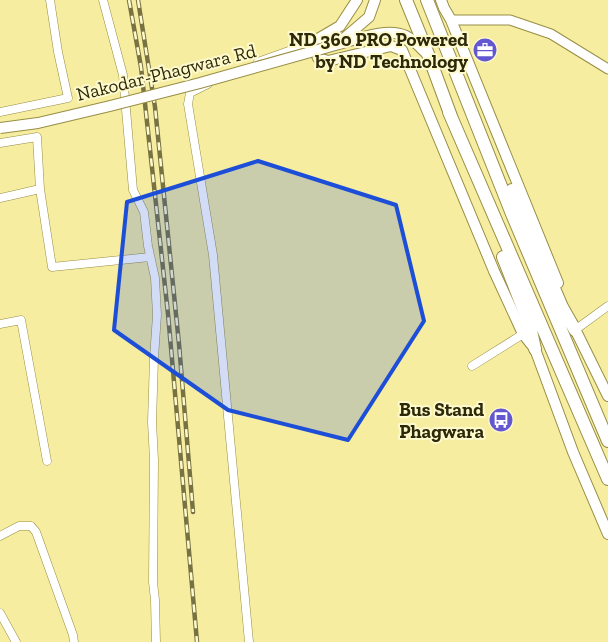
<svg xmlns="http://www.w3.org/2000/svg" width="608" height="642" viewBox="0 0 608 642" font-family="'Zilla Slab',serif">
  <rect width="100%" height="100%" fill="#f6eda1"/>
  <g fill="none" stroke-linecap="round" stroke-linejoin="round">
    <defs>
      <path id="minor" d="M103 0 123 75 133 190 144 212 148 246 155 278 157 315 154 358 152 422 154 460 153 582 155 600 156 642
        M258 62 311 43
        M208 84 190 93 188 104 213 255 249 642
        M0 112 68 98 58 52 50 0
        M0 143 37 137 40 189 0 198
        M40 189 52 267 150 257
        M0 324 21 320 47 461
        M575 330 608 306
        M472 366 523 334
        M0 536 19 526H31L36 532 73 635 74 642
        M0 613 16 642"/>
      <path id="tertiary" d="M451 20H510L551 34 608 69"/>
      <path id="secondary" d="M357 0 340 26 311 43 318 58 328 61 391 46 402 50 494 271 523 334 535 349 573 452 608 534
        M441 0 444 8 451 20 558 283
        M341 41 369 17 375 0
        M339 44C358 39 387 27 406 36 414 40 421 48 427 54
        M573 325 608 396"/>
      <path id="trunk" d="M406 0 428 54 452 119
        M427 0 512 214 608 441
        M449 112 608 479
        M512 190 562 307 575 330
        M503 257 530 326 535 349"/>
    </defs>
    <!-- minor casing -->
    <use href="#minor" stroke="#978e44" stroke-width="9"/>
    <!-- tertiary casing -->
    <use href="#tertiary" stroke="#978e44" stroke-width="11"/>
    <!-- secondary casing -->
    <use href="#secondary" stroke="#978e44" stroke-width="12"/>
    <!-- trunk casing -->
    <use href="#trunk" stroke="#978e44" stroke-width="14"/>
    <!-- minor -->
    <use href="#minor" stroke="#fff" stroke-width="8"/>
    <!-- tertiary -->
    <use href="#tertiary" stroke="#fff" stroke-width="9"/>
    <!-- secondary -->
    <use href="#secondary" stroke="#fff" stroke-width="10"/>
    <!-- trunk -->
    <use href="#trunk" stroke="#fff" stroke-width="12"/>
    <defs>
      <path id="rail" d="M129 0 141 67 168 314 197 642
        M138 0 155 107 179 344 193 512"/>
    </defs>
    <!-- rail casing -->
    <use href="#rail" stroke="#787242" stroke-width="4.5"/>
    <!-- rail -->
    <use href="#rail" stroke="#fefacd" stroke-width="2.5" stroke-dasharray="8" stroke-linecap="butt"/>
    <defs>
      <path id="secondary-bridge" d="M0 128 38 123 110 106 200 83 339 44"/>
    </defs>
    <!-- secondary-bridge casing -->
    <use href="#secondary-bridge" stroke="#978e44" stroke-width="12" stroke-linecap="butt"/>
    <!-- secondary-bridge -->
    <use href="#secondary-bridge" stroke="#fff" stroke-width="10"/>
  </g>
  <!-- marked area -->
  <path fill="#1d4ed8" fill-opacity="0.2" stroke="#1d4ed8" stroke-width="4" stroke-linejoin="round" d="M258 161 396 205 424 321 348 440 228 410 114 330 127 202Z"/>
  <!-- icons -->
  <defs>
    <symbol id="office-disc" viewBox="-11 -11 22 22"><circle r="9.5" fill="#6257d0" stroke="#fefacd"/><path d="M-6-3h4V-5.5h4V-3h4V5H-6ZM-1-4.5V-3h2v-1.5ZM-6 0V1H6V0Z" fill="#fff"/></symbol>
    <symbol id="bus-disc" viewBox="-11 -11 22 22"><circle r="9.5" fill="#6257d0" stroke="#fefacd"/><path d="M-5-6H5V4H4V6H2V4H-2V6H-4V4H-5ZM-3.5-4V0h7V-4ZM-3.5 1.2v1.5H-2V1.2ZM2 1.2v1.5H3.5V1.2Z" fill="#fff"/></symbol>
  </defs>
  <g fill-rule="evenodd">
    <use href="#office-disc" x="471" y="36" width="28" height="28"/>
    <use href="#bus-disc" x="487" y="406" width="28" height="28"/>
  </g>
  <g text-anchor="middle" stroke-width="4" stroke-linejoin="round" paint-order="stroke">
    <!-- poi labels -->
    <g font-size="19" font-weight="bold" fill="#2c2808" stroke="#fefacd" text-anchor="end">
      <text x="468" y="46">ND 360 PRO Powered<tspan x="468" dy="22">by ND Technology</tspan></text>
      <text x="484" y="416">Bus Stand<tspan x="484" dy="22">Phagwara</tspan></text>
    </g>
    <!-- street labels -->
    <g font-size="19" fill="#2c2808" stroke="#fefacd">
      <text transform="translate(166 72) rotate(-14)" y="7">Nakodar-Phagwara Rd</text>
    </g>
  </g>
</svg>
